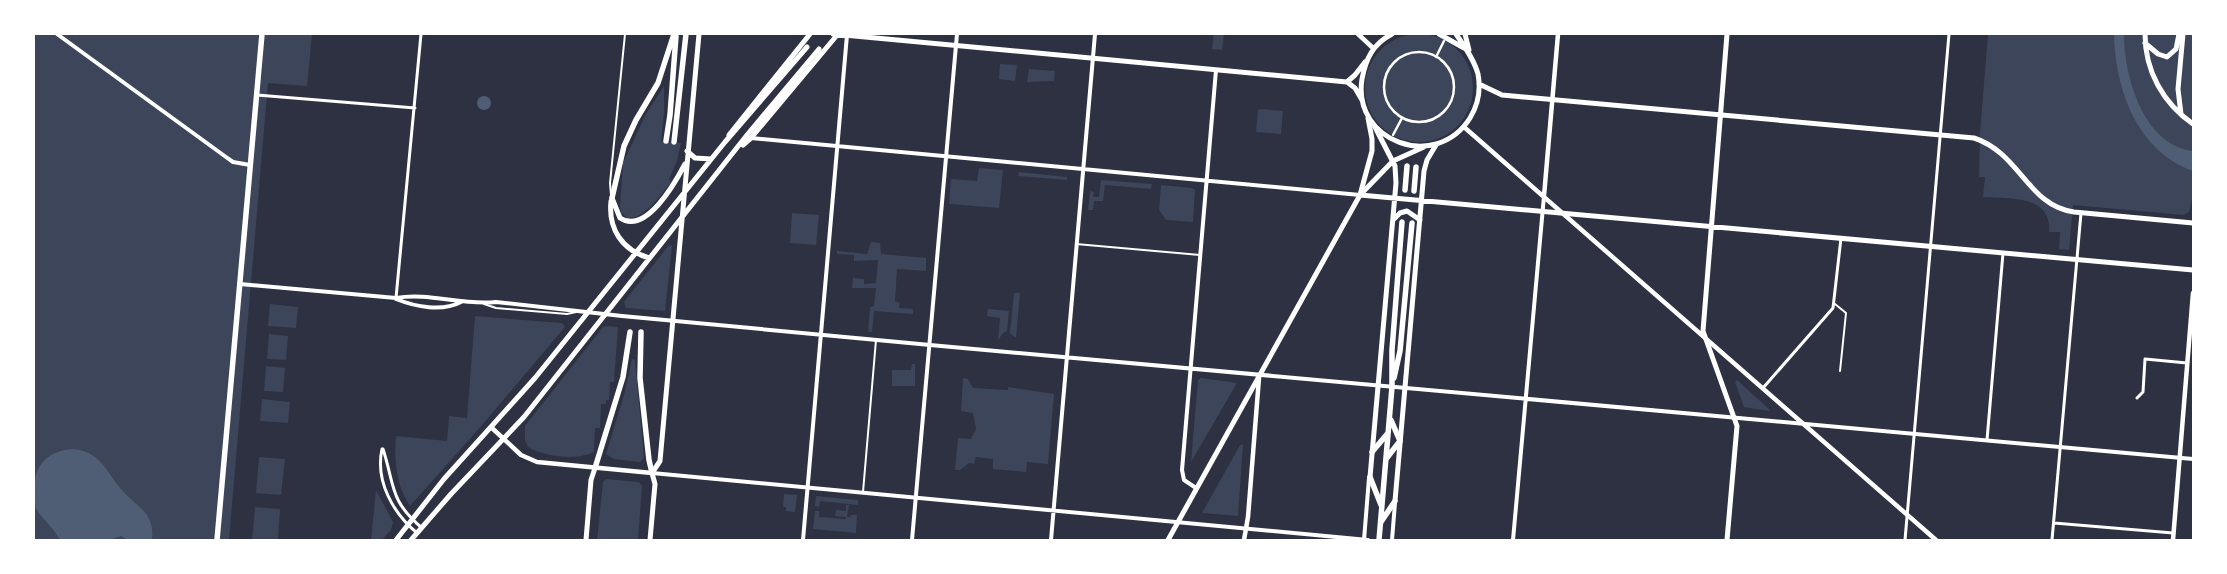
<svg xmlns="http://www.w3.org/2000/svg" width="2227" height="574" viewBox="0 0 2227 574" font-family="'Noto Sans',sans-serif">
  <rect width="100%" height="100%" fill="#2d3142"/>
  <!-- green -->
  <path fill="#3c4559" d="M34 34H312L307 86 268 83 229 540H34Z
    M1214 34H1224L1222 50 1212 49Z
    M1988 34H2193V195L2189 212 2183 215 2073 205 2069 250 2059 249 2060 232H2049C2052 194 2008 199 1983 197L1985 177H1979L1980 133Z
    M1365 88a54 54 0 1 1 108 0a54 54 0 1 1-108 0Z
    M1000 64 1017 65 1015 81 999 79Z
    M1029 69 1055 71 1054 81 1027 82Z
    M664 86V112L661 141 681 143 677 161 669 179 671 181 670 184C659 196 645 219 627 218L621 212 620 206 623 163 646 114Z
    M1258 109 1283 111 1281 134 1256 132Z
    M979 168 1003 170 999 208 949 204 951 179 977 181Z
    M1019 172 1067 177V180L1018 176Z
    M1101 180 1152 184 1151 189 1105 185 1103 201H1094L1093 210H1088L1090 191 1094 192 1093 197H1099Z
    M1161 185 1192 188 1195 190 1193 222 1166 220 1159 210Z
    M792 213 819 215 816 245 790 243Z
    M871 242 880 243 881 254 926 258V271L897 269 895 301 900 303 899 308 913 309V314L874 311 872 332H868L870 307 874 306 876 288H852L853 278 864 279V284L876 283 878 260 854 261V255L837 254V251L867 254Z
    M669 245 672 246 665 311 626 308 624 302Z
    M1014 293H1020L1016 338 1010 333Z
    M270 304 298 307 296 328 268 326Z
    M988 309 1009 311 1007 331 1002 334 998 341 1000 318 987 316Z
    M475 316 562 323 565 327 483 424 410 506C396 486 394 460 396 436L447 441 449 416 467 418Z
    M607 326 618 327 614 382H610L609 400H606V404H601L600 428H595L594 452C576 461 545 457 528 447L525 440V426L603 327Z
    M269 334 288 336 286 360 267 359Z
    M632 359 635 360 644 458 640 462 614 459 606 454 624 395Z
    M912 364H915V386H892V370H911Z
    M266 366 285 368 283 392 264 391Z
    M963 378 968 379 973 388 1008 390V387L1054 394 1048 464 1027 462 1026 472 993 469V459L976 457 974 464 969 463 960 470H955L958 438 971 439 976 429 973 413 961 411Z
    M1201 378 1237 383 1191 462 1198 380Z
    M1737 380 1770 410 1769 411 1744 407 1735 382Z
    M262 399 290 402 288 423 260 421Z
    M1243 444 1238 516 1202 513 1240 445Z
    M259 457 285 459 281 495 256 493Z
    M606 479 639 482 642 486 638 540H597L603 482Z
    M376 490 393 522 391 530 382 540H371Z
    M784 494 797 495 795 512 786 511V507H783Z
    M816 496 858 500V505L820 501 819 507 815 506Z
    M846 505H849L847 517H850L851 515H857L856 533 813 529 815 511H819V517L846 519V517L835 516 836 510 846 511Z
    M255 507 280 509 278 540H252Z"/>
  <!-- water -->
  <path fill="#4f5d75" d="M2114 34H2124C2124 76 2143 145 2193 151V171C2137 151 2115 89 2114 34Z
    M477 103a7 7 0 1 1 14 0a7 7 0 1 1-14 0Z
    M72 449C100 451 106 471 121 489 137 508 155 511 152 540H128L121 536 109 540H60C54 528 43 520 36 509 33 503 34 496 34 490 34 465 48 451 72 449Z"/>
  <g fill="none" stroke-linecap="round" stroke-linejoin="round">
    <!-- service -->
    <path stroke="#fff" stroke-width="2" d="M611 195 610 183 625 34
      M1076 244 1200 255
      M484 304 496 308 567 314 576 312
      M1835 304 1846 313 1840 371
      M863 492 876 340"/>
    <!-- pedestrian -->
    <path stroke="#fff" stroke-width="2.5" d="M1384 87a35 35 0 1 1 70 0a35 35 0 1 1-70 0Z
      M1436 57 1444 41
      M1393 135 1402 118"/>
    <!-- minor -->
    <path stroke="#fff" stroke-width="3" d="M257 95 415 108
      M396 298 421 34
      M1763 388 1833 308 1841 238
      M2137 398 2143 392 2145 359 2187 363
      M1987 440 2003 253
      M382 449C375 481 393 513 417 533
      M383 449C395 486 389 500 422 528
      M2054 523 2173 533
      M1905 540 1949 34
      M2052 540 2081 213"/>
    <!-- tertiary -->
    <path stroke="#fff" stroke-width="4" d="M57 34 226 157 233 162 250 165
      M751 138 1360 195
      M240 284 396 298C429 292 462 306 496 302L622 316 941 346 2193 459
      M396 299C416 307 442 312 461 302
      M652 473 1368 540
      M1196 488 1184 480 1182 470 1216 70
      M803 540 847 35
      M912 540 957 34
      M1051 540 1095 34
      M1364 540 1369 478
      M1392 540 1395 503
      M1513 540 1544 196"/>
    <!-- secondary -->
    <path stroke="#fff" stroke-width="4.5" d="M1358 34 1373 48
      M1464 127 1936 540
      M1544 196 1558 34
      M492 428 521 455 537 462 652 473
      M1244 540 1248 517 1259 378
      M2173 540 2193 293"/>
    <!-- primary -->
    <path stroke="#fff" stroke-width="5" d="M833 34 1347 82 1355 88 1362 100
      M1392 34C1373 44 1366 58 1362 79 1352 142 1436 172 1470 118 1478 105 1481 90 1478 74 1474 59 1464 46 1456 34
      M1439 34 1464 48
      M1465 34 1469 50
      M1727 34 1703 331 1737 426 1727 540
      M2145 34C2145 71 2163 103 2193 124
      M2145 43 2158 54 2167 57 2176 49 2179 34
      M1347 82 1355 75 1365 62
      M1479 84 1502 95 1974 138C2020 153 2028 206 2074 212L2193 223
      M2181 114 2178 89 2183 34
      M729 135 810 34
      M743 145 751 138 838 34
      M687 151 695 158 711 159
      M1360 195 2193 270
      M1360 195 1372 151V139L1368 118
      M612 198 620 218C646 235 675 183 685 164
      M611 201C608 229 622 250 649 258
      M1393 220 1400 213 1407 211 1420 220
      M1370 477 1396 183 1395 166 1375 127
      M1395 501 1424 171 1427 160 1436 145
      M396 540 444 479 535 378 725 142 807 47
      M411 540 451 494 524 417 747 135 819 49
      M586 540 591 480 595 468
      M650 540 655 484 652 473 660 461 699 34
      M1168 540 1360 195 1393 161 1424 147"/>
    <!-- trunk -->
    <path stroke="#fff" stroke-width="5.5" d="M1405 190 1407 166
      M1414 191 1416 167
      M1394 378 1400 351 1412 223
      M1372 452 1388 433
      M1386 459 1400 441 1391 420
      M1370 477 1381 505
      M1381 522 1395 501
      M217 540 262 34
      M1379 540 1392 387V350L1402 222"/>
    <!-- motorway -->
    <path stroke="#fff" stroke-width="5.5" d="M666 141 670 115 676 36
      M674 142 686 34
      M612 198 624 146 636 120 658 83 674 34
      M641 332 640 378 649 460 652 473
      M595 468 623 377 630 332"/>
  </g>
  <!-- border -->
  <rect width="2227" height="574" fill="none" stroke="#ffffff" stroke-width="70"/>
</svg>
